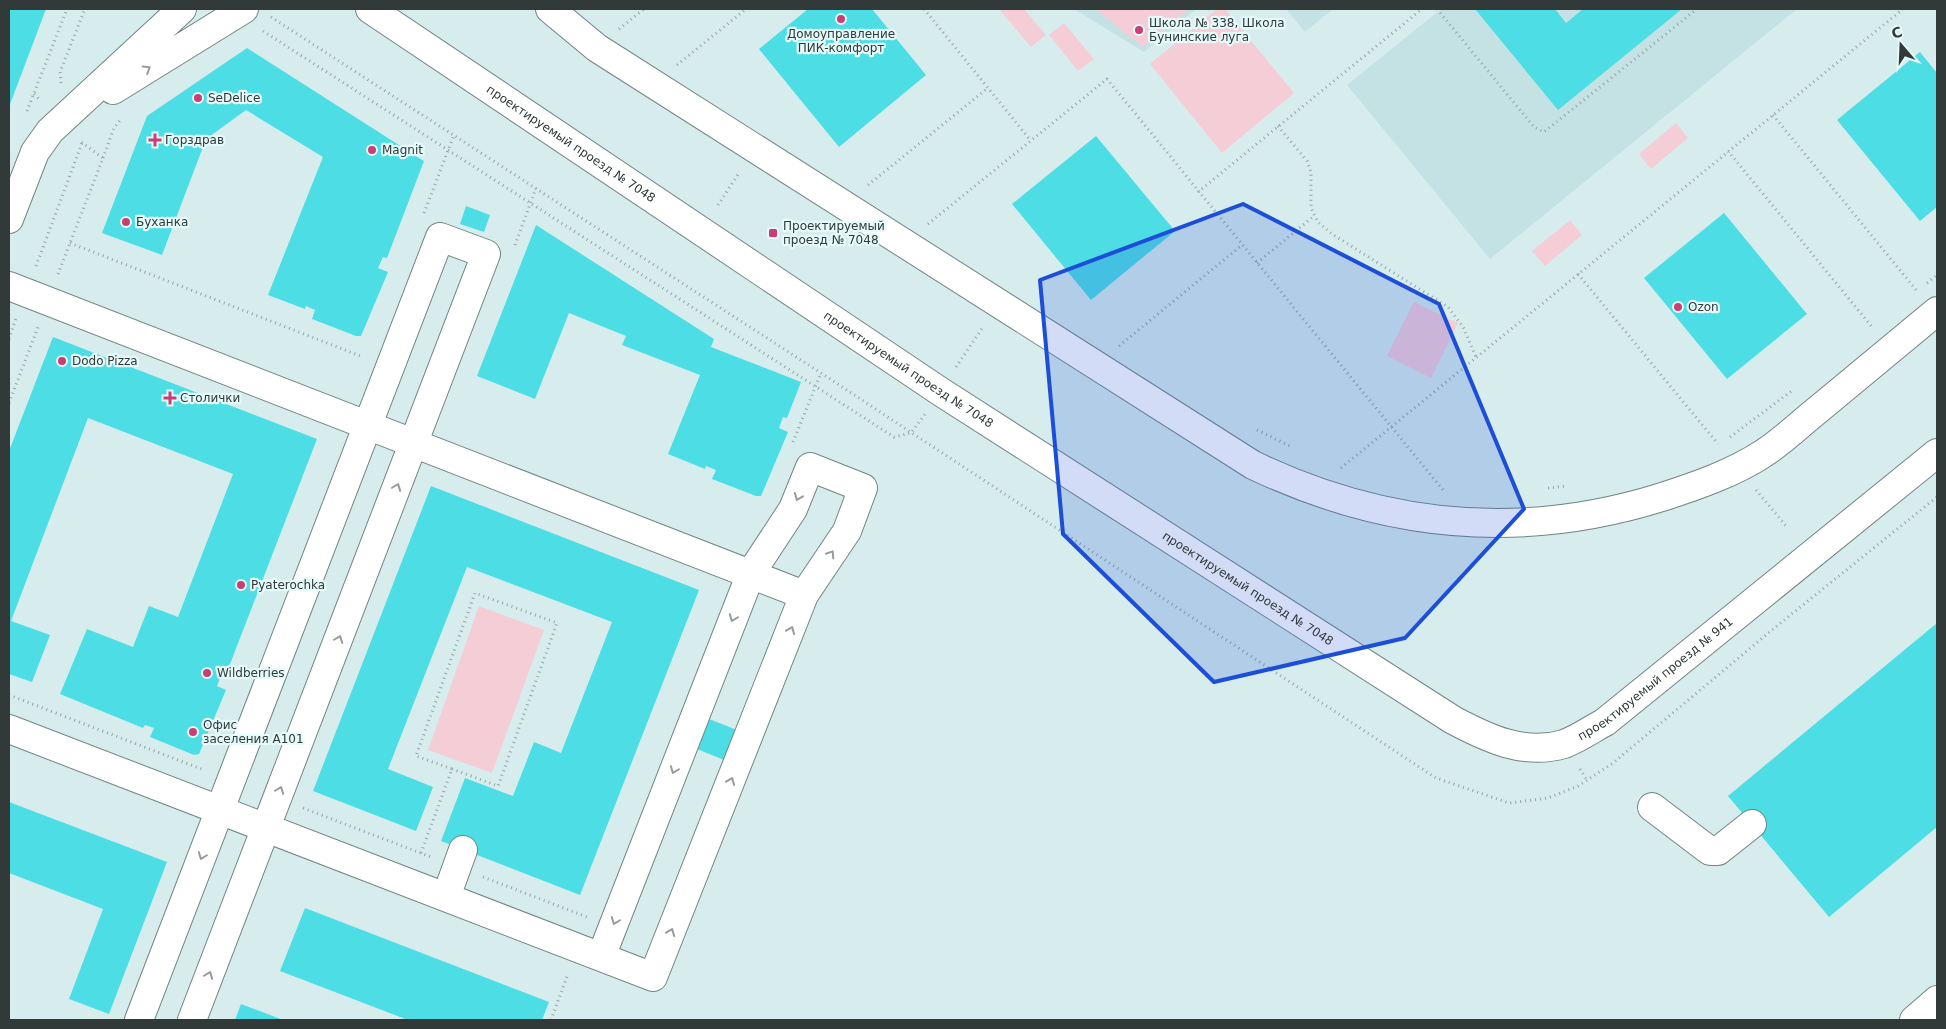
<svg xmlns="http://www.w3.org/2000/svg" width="1946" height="1029" viewBox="0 0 1946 1029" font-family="'DejaVu Sans',sans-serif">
  <rect width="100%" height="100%" fill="#d7eded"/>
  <!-- built -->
  <path fill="#c4e2e4" d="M1074 9H1196L1144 52Z
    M1286 9H1333L1305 32Z
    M1441 9H1797L1490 259 1347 85Z"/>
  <!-- green -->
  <path fill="#f5cdd7" d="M999 9H1024L1046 35 1031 47Z
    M1095 9H1189L1143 47Z
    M1217 9H1225L1294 93 1222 153 1150 64Z
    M1064 23 1094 59 1078 71 1049 35Z
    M1676 123 1688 138 1651 169 1639 154Z
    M1570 220 1582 235 1545 266 1532 251Z
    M1414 302 1458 323 1431 378 1387 356Z
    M479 606 544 630 492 773 428 750Z"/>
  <!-- building -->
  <path fill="#4ddde5" d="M9 9H46L9 107Z
    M808 9H872L926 75 839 147 759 49Z
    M1475 9H1555L1566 23 1583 9H1682L1558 110Z
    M247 48 424 161 387 258 383 257 378 268 388 272 361 336H356L312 319 315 310 306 306 305 309 268 295 323 157 246 110 206 139 162 255 102 233 147 116Z
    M1920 52 1937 73V207L1920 221 1837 120Z
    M1096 136 1175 231 1091 300 1012 204Z
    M466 206 490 215 484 232 460 224Z
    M1724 213 1807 314 1727 379 1644 278Z
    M536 225 714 339 711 347 801 382 787 418 783 417 779 428 788 432 761 496H756L712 479 716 470 706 466 705 469 668 454 700 375 622 345 626 336 569 313 535 399 477 376Z
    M53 337 317 439 225 677 221 676 217 686 226 690 199 754 194 755 150 737 154 728 145 725 143 728 60 694 87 629 133 647 149 606 178 617 233 474 88 418 11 621 50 635 32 682 9 674V451Z
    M431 486 699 590 580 895 441 841 465 778 513 796 534 742 561 753 612 622 467 567 388 769 433 787 416 831 313 791Z
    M1937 623V827L1829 917 1728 796Z
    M709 719 737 730 724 760 697 749Z
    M9 802 167 862 109 1014 69 999 103 909 9 873Z
    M305 908 549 1002 542 1020H408L280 971Z
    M241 1004 265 1013 283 1020H235Z"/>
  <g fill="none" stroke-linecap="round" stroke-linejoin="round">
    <defs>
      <path id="minor" d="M550 9 597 48 1253 465C1385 528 1522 541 1662 497 1696 486 1734 473 1764 453 1783 441 1801 423 1820 408 1859 376 1898 343 1937 311
        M113 90 244 9
        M9 219 35 152 50 131 182 9
        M9 286 804 595
        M9 729 653 977 804 595 847 531 863 488 810 467 793 509 751 573 601 957
        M1652 807 1710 851H1718L1752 824
        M446 897 463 850
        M139 1020 440 237 486 254 192 1020
        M1914 1020 1937 1000"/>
      <g id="major">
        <path id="s1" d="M370 9 941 392 1453 720C1487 738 1524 756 1564 744 1578 739 1592 729 1605 722L1937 453"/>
      </g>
    </defs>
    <!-- minor casing -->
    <use href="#minor" stroke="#718585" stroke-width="30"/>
    <!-- major casing -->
    <use href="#major" stroke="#718585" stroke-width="30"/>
    <!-- path -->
    <path stroke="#93a4a4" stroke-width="3" stroke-dasharray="1 4" stroke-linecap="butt" d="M924 9 1031 141
      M1437 9 1534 127 1544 132 1697 9
      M1937 9V10
      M271 17 821 373 1436 778 1509 803 1548 798 1578 786 1613 763 1778 625 1937 497
      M619 29 644 9
      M263 31 894 437 911 433 925 414
      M677 65 746 9
      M61 83 60 72 85 9
      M34 94 40 100
      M27 111 67 9
      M1773 115 1917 291
      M1278 126 1307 161 1311 172V208L1318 222 1332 234 1448 307 1463 327 1476 357
      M1728 151 1872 327
      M103 158 114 128 121 119
      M868 185 988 88
      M1198 192 1422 9
      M718 205 739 173
      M424 213 454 135
      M928 224 1107 79 1443 490
      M70 243 363 357
      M515 245 536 188
      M1257 263 1314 216
      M36 266 82 143
      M58 274 103 158 81 142
      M1578 274 1718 444
      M1927 283 1937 275
      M9 339 16 318
      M1119 346 1242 245
      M956 367 983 327
      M9 403 38 327
      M1257 430 1292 447
      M1730 437 1793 390
      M793 442 821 373
      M1341 468 1903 9
      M1548 488 1567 486
      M1756 490 1786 526
      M9 695 204 770
      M1580 769 1587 780
      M303 808 431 857
      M421 853 452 769 416 756 475 593 557 623 498 786 452 769
      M483 877 587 917
      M551 1020 568 974"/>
    <!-- minor -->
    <use href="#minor" stroke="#fff" stroke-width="28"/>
    <!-- major -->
    <use href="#major" stroke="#fff" stroke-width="28"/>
  </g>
  <!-- one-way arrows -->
  <defs><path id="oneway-chevron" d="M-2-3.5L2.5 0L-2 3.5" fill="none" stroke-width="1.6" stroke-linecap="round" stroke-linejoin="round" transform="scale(1.25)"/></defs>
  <g stroke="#989c9c">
    <use href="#oneway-chevron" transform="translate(147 69) rotate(-32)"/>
    <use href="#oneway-chevron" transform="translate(397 487) rotate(-69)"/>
    <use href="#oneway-chevron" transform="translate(798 497) rotate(112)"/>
    <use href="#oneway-chevron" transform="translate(831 554) rotate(-57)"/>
    <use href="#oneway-chevron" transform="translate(733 618) rotate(111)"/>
    <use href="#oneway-chevron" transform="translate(791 630) rotate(-68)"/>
    <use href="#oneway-chevron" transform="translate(339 639) rotate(-69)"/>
    <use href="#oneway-chevron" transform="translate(674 770) rotate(111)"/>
    <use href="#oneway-chevron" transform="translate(731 781) rotate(-68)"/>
    <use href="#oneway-chevron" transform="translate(280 790) rotate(-69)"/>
    <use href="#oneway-chevron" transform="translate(202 856) rotate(111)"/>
    <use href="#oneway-chevron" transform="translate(615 921) rotate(111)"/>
    <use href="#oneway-chevron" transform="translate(671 932) rotate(-68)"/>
    <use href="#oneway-chevron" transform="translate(209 975) rotate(-69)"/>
  </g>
  <!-- marked area -->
  <path fill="#1d4ed8" fill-opacity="0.2" stroke="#1d4ed8" stroke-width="4" stroke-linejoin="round" d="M1243 204 1439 304 1524 509 1405 638 1214 682 1063 534 1040 280Z"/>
  <!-- markers -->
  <g fill="#c93e74" stroke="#e5fafb" stroke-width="2">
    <circle cx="841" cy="19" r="5"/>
    <circle cx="1139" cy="30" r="5"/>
    <circle cx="198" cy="98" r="5"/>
    <path d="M152.5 132.5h5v5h5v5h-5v5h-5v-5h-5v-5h5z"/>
    <circle cx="372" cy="150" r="5"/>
    <circle cx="126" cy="222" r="5"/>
    <rect x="768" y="228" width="10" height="10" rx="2.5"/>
    <circle cx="1678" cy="307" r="5"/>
    <circle cx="62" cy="361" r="5"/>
    <path d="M167.5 390.5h5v5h5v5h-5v5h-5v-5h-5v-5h5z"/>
    <circle cx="241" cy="585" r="5"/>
    <circle cx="207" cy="673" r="5"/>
    <circle cx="193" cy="732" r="5"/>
  </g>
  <g text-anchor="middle" stroke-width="4.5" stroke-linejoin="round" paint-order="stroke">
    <!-- poi labels -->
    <g font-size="12" fill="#313939" stroke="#e5fafb" text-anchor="start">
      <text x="1149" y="27">Школа № 338, Школа<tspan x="1149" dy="14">Бунинские луга</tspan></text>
      <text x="841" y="38" text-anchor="middle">Домоуправление<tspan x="841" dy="14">ПИК-комфорт</tspan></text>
      <text x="208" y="102">SeDelice</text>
      <text x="165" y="144">Горздрав</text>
      <text x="382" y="154">Magnit</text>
      <text x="136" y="226">Буханка</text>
      <text x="783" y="230">Проектируемый<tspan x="783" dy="14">проезд № 7048</tspan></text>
      <text x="1688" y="311">Ozon</text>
      <text x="72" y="365">Dodo Pizza</text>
      <text x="180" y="402">Столички</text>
      <text x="251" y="589">Pyaterochka</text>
      <text x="217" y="677">Wildberries</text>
      <text x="203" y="729">Офис<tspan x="203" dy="14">заселения А101</tspan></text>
    </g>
    <!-- street labels -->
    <g font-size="12" fill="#313939" stroke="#e5fafb">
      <text dy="4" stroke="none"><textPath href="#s1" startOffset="242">проектируемый проезд № 7048</textPath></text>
      <text dy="4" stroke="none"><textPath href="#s1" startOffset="648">проектируемый проезд № 7048</textPath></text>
      <text dy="4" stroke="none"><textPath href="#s1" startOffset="1052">проектируемый проезд № 7048</textPath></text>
      <text dy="4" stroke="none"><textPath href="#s1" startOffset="1525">проектируемый проезд № 941</textPath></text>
    </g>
  </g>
  <!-- border -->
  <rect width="1946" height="1029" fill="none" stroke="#313939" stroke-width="20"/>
  <!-- north arrow -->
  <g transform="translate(1901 45) rotate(341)" stroke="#e5fafb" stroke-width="4" paint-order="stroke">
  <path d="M0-4L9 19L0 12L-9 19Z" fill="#313939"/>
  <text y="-8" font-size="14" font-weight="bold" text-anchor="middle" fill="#313939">С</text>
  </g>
</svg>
